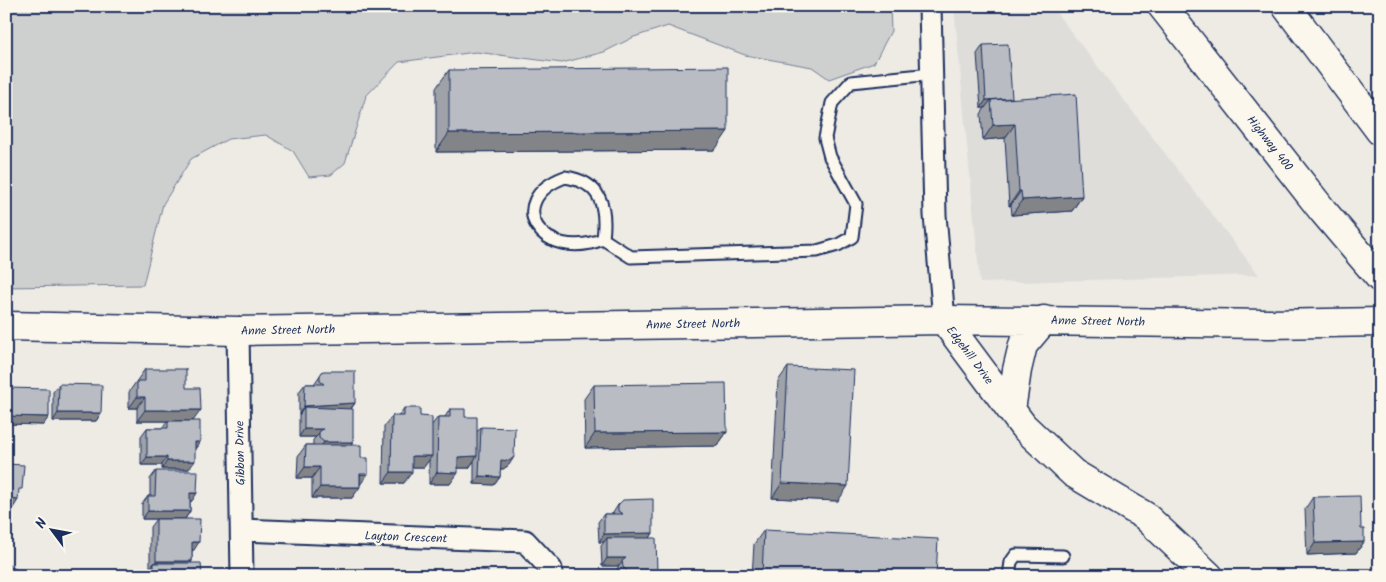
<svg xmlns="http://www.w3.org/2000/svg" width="1386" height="582" viewBox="0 0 1386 582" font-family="Kalam,sans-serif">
  <rect width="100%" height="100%" fill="#eeebe4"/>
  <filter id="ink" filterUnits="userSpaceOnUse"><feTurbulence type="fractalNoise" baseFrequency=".02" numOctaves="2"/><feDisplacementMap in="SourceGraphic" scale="10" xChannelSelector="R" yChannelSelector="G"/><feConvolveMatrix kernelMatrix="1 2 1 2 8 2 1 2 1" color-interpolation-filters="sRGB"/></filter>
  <g filter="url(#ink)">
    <!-- built -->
    <path fill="#deddda" d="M954 6H1051L1259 275 980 283Z"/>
    <!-- green -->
    <path fill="#cecfcf" stroke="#747f96" d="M6 6H890L891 31 874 63 829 79 812 67 745 55 668 26 634 37 604 52 562 63 476 52 399 62 366 96 345 163 331 175 309 177 293 151 266 135 228 139 191 159 163 204 143 285 6 287Z"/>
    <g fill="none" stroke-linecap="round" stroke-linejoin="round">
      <defs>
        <path id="lane" d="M565 177C601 182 607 206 603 239 542 264 501 201 565 177Z
          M603 239 631 257 817 251 838 245 852 237 856 204 830 157 825 138 832 103 851 82 932 74
          M1009 576 1011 562 1016 555 1063 556"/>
        <path id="street" d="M930 6 935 215 944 320
          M238 331 242 576
          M242 530 525 541 551 569V576"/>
        <path id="secondary" d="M944 320 1023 426 1073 473 1145 516 1209 576
          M6 326 238 331 944 320 1270 324 1380 322
          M1011 410 1017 370 1023 345 1044 320"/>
        <path id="highway" d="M1162 6 1323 211 1380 278
          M1286 6 1380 131"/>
      </defs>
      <!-- lane casing -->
      <use href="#lane" stroke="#1b2f5e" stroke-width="15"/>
      <!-- street casing -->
      <use href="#street" stroke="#1b2f5e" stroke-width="25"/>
      <!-- secondary casing -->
      <use href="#secondary" stroke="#1b2f5e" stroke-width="31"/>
      <!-- highway casing -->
      <use href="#highway" stroke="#1b2f5e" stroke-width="31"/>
      <!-- lane -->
      <use href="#lane" stroke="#fbf7ec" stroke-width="11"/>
      <!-- street -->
      <use href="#street" stroke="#fbf7ec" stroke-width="21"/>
      <!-- secondary -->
      <use href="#secondary" stroke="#fbf7ec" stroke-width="28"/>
      <!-- highway -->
      <use href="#highway" stroke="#fbf7ec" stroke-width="28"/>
    </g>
    <!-- wall -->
    <path fill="#9fa2a8" stroke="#1b2f5e" d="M983 45 1012 98 1082 196 1072 211 1012 215 1011 205 1009 206 1005 138 983 140 981 114 985 108H981L977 54Z
      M449 70 715 150 436 152V88Z
      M788 367 838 501 772 498 778 381Z
      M145 369 186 388 193 421 200 442 195 449 189 469H162V465H141V436L147 428H162L167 421H137V408H129V392Z
      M323 371 355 403 351 409 353 442 351 445 360 485 352 498H312V478H297L298 456 306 445H313V440L316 437H299V415L300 414H299V392L305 384H314Z
      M59 384 101 413 96 421H53V392Z
      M594 385 727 432 717 446 585 448 584 399Z
      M7 388 43 425 6 424V390Z
      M404 408 420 416 432 425 438 417H445L450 409 465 417 477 432 481 427 509 465 503 469H500V477L494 485 474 484V461L469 468H458L450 484H429V459L424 467H412L404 483H383L384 427 392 416H399Z
      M156 471 192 501H190V511L185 519 194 550H192V561L191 563 202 576H146L150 569V527L156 519H142V504L148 496H150V479Z
      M1313 497 1361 529 1364 542 1356 553 1307 555 1305 509Z
      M618 505 653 533 650 538 656 572 665 576H618L617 569 619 566H602L601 546 604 542H599L598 522 604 514H613V513Z
      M764 530 936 576H752L754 544Z
      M448 569 488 576H444Z"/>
    <!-- shaded-wall -->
    <path fill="#828488" stroke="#1b2f5e" d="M1012 98 991 100 985 108H981L986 100Z
      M1015 124 1005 138 983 140 993 125Z
      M728 131 715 150 436 152 449 133Z
      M1019 191H1021L1011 205 1009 206Z
      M1082 196 1072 211 1012 215 1022 200Z
      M137 397H145L137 408H129Z
      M355 403 349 411 304 407 300 414H299L304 406Z
      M145 410H201L193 421H137Z
      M58 413H101L96 421H53Z
      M7 416 49 417 43 425 6 424V417Z
      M304 429H323L316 437H299Z
      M727 432 717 446 585 448 595 433Z
      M195 442H200L194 450Z
      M324 442H353L348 450H319Z
      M412 456H432L424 467H404Z
      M477 456 469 468H450L458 457Z
      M147 457H167L162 465H141Z
      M514 457 509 465 503 469 495 468 501 460Z
      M167 461H195L189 469H162Z
      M305 467H320L312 478H297Z
      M391 472H412L404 483H383Z
      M437 472 458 473 450 484H429Z
      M360 474H368L360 485Z
      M479 476 500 477 494 485 474 484Z
      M782 483 848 486 838 501 772 498Z
      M320 487H360L352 498H312Z
      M190 493H197L192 501H185Z
      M6 498 18 500 13 508 6 507Z
      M148 511H190L185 519H142Z
      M653 533 648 541 607 538 604 542H599L604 534Z
      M192 542H199L194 550H187Z
      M1364 542 1356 553 1307 555 1315 543Z
      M607 558H626L619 566H602Z
      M156 561H192L186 569 154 563 150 569Z
      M657 571 654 576H625L628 572Z"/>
    <!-- building -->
    <path fill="#b9bcc3" stroke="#1b2f5e" d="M1008 44 1012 98 986 100 983 45Z
      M728 67V131L449 133V70Z
      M1076 94 1082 196 1022 200 1021 191H1019L1015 124 993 125 991 100Z
      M788 367 854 370 848 486 782 483Z
      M145 369H186V388H200L201 410H145V397H137V381H145Z
      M323 371H355V403L304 406 305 384H324L320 381V375Z
      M726 383 727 432 595 433 594 385Z
      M59 384 102 385 101 413H58Z
      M7 388 49 389V417L7 416Z
      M304 407 353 409V442H324L319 438V432L323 429H304Z
      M404 408H420V416L432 417V456H412V472H391L392 416H404Z
      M450 409H465V417H477V456L458 457V473L437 472 438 417H450Z
      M168 421H200V442H195V461H167V457H147V428H168Z
      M481 427 515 428 514 457 509 461 501 460 500 477 479 476Z
      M306 445H361V458H368V474H360V487H320V467H305Z
      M6 464 24 465 22 489H19L18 500 6 498Z
      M156 471H198L197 493H190V511H148V496H155Z
      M1360 496 1361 529H1364V542L1315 543 1313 497Z
      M653 499V533L604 534V514H623L618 511V505L623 500Z
      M156 519H200L199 542H192V561H156Z
      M764 530 938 539 936 576H762Z
      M607 538H656L657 571 628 572 623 567 622 561 626 558H607Z
      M6 563 17 570 13 576H6Z
      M154 563H201L202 576H154Z
      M448 569 488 570V576H448Z
      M321 571H369V576H321Z
      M664 572 665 576H623V573Z"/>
  </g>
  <g text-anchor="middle" stroke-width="5" stroke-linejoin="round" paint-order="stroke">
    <!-- street labels -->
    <g font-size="12" fill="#1b2f5e" stroke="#fbf7ec">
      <text transform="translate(1270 143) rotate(52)" y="4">Highway 400</text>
      <text transform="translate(1098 321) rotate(1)" y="4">Anne Street North</text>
      <text transform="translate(693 324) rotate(-1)" y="4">Anne Street North</text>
      <text transform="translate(288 330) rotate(-1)" y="4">Anne Street North</text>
      <text transform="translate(970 355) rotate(53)" y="4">Edgehill Drive</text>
      <text transform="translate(240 453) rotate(-91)" y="4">Gibbon Drive</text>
      <text transform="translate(406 537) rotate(2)" y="4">Layton Crescent</text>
    </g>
  </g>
  <!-- margin -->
  <rect width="1386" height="582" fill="none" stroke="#fbf7ec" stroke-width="25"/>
  <rect x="12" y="12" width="1361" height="557" fill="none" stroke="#1b2f5e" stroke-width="2" filter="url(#ink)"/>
  <!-- north arrow -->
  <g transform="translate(52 530) rotate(302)" stroke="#fbf7ec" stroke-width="4" paint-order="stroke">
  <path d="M0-4L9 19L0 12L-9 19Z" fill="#1b2f5e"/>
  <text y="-8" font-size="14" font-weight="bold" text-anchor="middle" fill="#1b2f5e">N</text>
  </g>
</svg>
